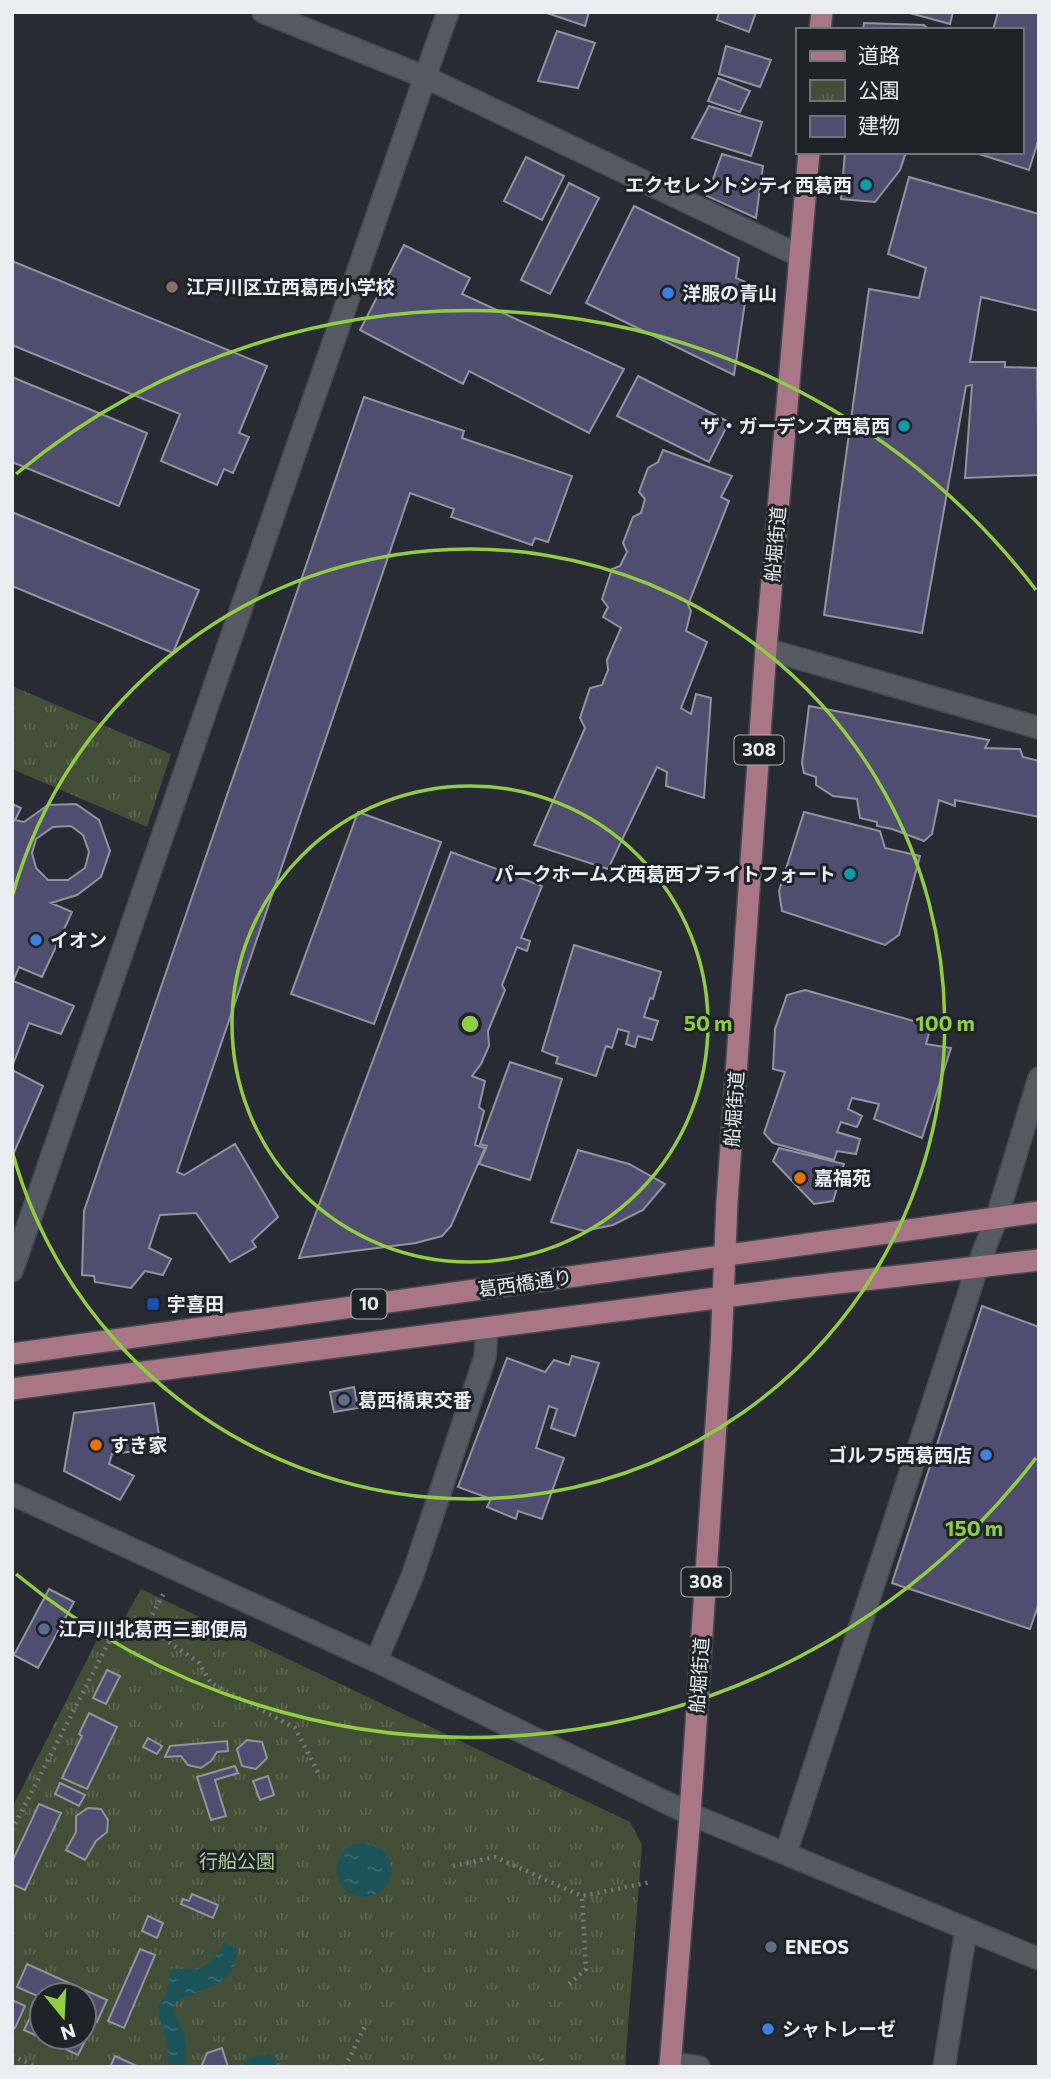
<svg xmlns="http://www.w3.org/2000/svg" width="1051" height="2079" viewBox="0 0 1051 2079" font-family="Commissioner,'Noto Sans JP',sans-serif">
  <defs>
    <pattern id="park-tufts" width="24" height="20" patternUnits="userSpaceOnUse" patternTransform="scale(1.75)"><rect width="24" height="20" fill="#424e35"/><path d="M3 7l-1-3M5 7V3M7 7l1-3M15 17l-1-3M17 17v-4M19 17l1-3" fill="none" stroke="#5d6853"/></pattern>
    <pattern id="water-ripples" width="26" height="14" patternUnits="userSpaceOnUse" patternTransform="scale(1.75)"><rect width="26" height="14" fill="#1b5358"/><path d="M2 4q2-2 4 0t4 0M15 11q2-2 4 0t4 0" fill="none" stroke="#3c6c70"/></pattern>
  </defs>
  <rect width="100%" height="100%" fill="#282b33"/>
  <!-- park -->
  <path fill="url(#park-tufts)" fill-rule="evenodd" d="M12 686 171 754 147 827 12 769Z
    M141 1589 630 1822 642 1845 625 2067H12V1808L102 1630 124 1619ZM42 1995H84V2037H42Z"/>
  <!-- water -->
  <path fill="url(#water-ripples)" d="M337 1870a27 27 0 1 1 54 0a27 27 0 1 1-54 0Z
    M224 1942 238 1950C237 1955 236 1963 234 1967 223 1989 193 1990 175 2003 173 2018 179 2018 183 2031 188 2043 186 2054 185 2067L167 2063C171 2038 159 2029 158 2006L166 1995 172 1968C197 1974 213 1965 224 1942Z
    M257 2055H271L284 2067H244L245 2062Z"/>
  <!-- building -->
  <path fill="#4f4e71" stroke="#93939d" stroke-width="2" fill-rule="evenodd" d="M544 12H589L585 26Z
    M719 12H756L749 32 717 20Z
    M906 12H953L950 24Z
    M998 12H1039V138L1029 170 973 152H1021V30H993Z
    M864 23 924 25 929 30H863Z
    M557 31 595 43 578 88 538 81Z
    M726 46 771 60 760 87 719 74Z
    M718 78 750 91 740 112 708 101Z
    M709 106 762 122 751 156 692 138Z
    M845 152H906L900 170 875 202 841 199Z
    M722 154 763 166 756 218 707 196Z
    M526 157 564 176 542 220 504 201Z
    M909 177 1039 214V311L981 297 970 362H1005V367L1037 368 1039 475 965 478 972 385 966 386 922 633 824 615 869 289 919 298 926 268 888 254Z
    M569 183 599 198 550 294 521 280Z
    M634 206 739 258 736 278 748 283 734 375 586 303Z
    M404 245 470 278 462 294 624 369 589 433 469 371 463 384 360 330Z
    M12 261 267 366 239 433 249 437 233 473 224 469 217 485 161 461 180 414 12 345Z
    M638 376 729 422 709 462 617 416Z
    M12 377 147 433 119 506 12 462Z
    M364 397 464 431 462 438 572 476 548 542 535 538 532 545 451 517 454 509 410 493 177 1172 184 1175 235 1144 278 1217 252 1241 256 1247 230 1262 196 1213 160 1215 149 1248 171 1259 163 1275 145 1271 131 1288 95 1282 94 1276 82 1275 84 1211Z
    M663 450 732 476 721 497 729 501 688 605 691 611 686 631 707 642 681 708 691 714 696 694 711 698 704 798 666 786 667 772 657 767 608 869 534 845 585 728 580 718 590 688 602 685 608 670 607 660 621 628 603 617 608 607 602 599 612 569 620 566 627 552 623 543 633 517 641 513 645 499 639 492 648 468 658 462Z
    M12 512 199 590 173 653 12 586Z
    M809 706 989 740 985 748 1020 749 1023 757 1039 761V817L955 800V806L939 800 932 834 924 841 892 829 877 826V822L860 818 857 799 833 796 816 785V777L804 773 802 763Z
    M12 804 21 808 15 820 24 822 48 805 76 804 99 820 110 851 101 877 77 895 51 903 72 912 42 977 19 967 13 981 74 1006 61 1034 29 1023 12 1067ZM71 826 83 835 89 852 85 868 68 880H48L36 868 32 853 36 839 53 827Z
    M358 812 441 842 374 1024 291 994Z
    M804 812 880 831 885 848 920 856 899 935 885 945 782 911 779 891Z
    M451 852 542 886 521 938 530 941 527 951 517 947 502 985 505 990 488 1031 489 1046 481 1064 472 1076 485 1081 479 1107 484 1111 475 1145 485 1148 451 1226 442 1236 416 1243 299 1258Z
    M574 945 661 972 653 999 650 998 644 1017 658 1021 652 1040 638 1036 635 1047 626 1044 629 1032 618 1029 612 1048 606 1046 596 1076 556 1063 558 1057 542 1051Z
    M805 990 931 1026 926 1044 951 1048 922 1138 874 1119 879 1104 852 1098 848 1109 862 1116 857 1127 841 1122 837 1132 860 1139 856 1154 837 1151 834 1160 773 1143 764 1133 785 1072 773 1069 775 1029 787 995Z
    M510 1062 562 1079 530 1180 479 1164 487 1146 480 1144Z
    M12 1070 43 1086 12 1157Z
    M779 1148 844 1164 833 1201 814 1204 773 1161Z
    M578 1150 629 1164 665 1184 643 1210 613 1225 584 1231 551 1222Z
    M982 1306 1039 1327V1603L1030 1629 892 1583Z
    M572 1356 599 1363 575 1436 551 1428 557 1409 549 1406 536 1448 564 1458 542 1519 518 1511 516 1519 487 1507 491 1499 458 1487 507 1358 545 1372 554 1360 569 1365Z
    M354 1387 358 1408 334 1412 330 1392Z
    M154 1403 161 1448 112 1454 109 1464 134 1476 120 1500 64 1471 74 1413Z
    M49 1589 74 1602 38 1668 14 1655Z
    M107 1670 120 1676 106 1704 93 1698Z
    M89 1713 117 1727 87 1789 62 1778 82 1736 79 1734Z
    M148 1738 162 1746 157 1754 143 1747Z
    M247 1740 262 1742 267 1758 256 1769 242 1766 237 1749Z
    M227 1741 228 1751 217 1752 211 1761 201 1768 188 1765 181 1756 165 1757 170 1746Z
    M235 1766 238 1773 215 1780 226 1816 211 1820 197 1777Z
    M268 1776 274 1795 260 1800 253 1781Z
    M60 1783 85 1795 79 1806 55 1794Z
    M39 1804 61 1813 25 1890 12 1884V1862Z
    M88 1808 101 1809 108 1820 107 1832 96 1841 85 1860 66 1850 76 1832V1816Z
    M192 1894 218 1905 213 1918 181 1904 183 1899 189 1901Z
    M148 1916 163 1923 157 1938 142 1931Z
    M140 1949 155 1955 124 2028 108 2021Z
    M27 1964 107 2000 97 2022 84 2016V1995H42V1998L17 1987Z
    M12 2000 25 2006 15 2028 12 2027Z
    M34 2010 42 2013V2037H84V2033L88 2035 78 2055 24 2030Z
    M222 2048 228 2067H201L207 2053Z
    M115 2056 139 2067H110Z"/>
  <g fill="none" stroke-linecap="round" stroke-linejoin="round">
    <defs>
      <path id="minor" d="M766 649 1039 728
        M12 1271 425 77 800 256
        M376 1661 412 1577 485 1357 487 1328
        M786 1853 977 1268
        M670 2063 699 2067
        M944 2067 966 1930"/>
      <path id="tertiary" d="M263 12 425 77 448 12
        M977 1268 997 1217 1039 1078
        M12 1494 376 1661 690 1814 1039 1959"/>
      <path id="primary" d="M820 30 822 12
        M12 1354 1039 1212
        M12 1389 794 1288 1039 1260
        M670 2067 690 1814 721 1349 727 1202 766 649 809 152"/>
    </defs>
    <!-- minor casing -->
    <use href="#minor" stroke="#45484f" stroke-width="24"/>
    <!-- tertiary casing -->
    <use href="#tertiary" stroke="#45484f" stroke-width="24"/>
    <!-- primary casing -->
    <use href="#primary" stroke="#45484f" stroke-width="24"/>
    <!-- path -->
    <path stroke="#75787f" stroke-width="4.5" stroke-dasharray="2 5" stroke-linecap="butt" d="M146 1626 199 1663 211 1683 295 1728 319 1774
      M12 1830 111 1638 146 1626 165 1591
      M453 1866 495 1857 582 1896 651 1882
      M569 1984 586 1969 582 1896
      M12 2056 38 2067
      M541 2059 545 2067
      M345 2067 366 2024"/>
    <!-- minor -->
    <use href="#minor" stroke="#555a62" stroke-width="21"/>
    <!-- tertiary -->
    <use href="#tertiary" stroke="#555a62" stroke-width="21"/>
    <!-- primary -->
    <use href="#primary" stroke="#a87685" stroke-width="21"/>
  </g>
  <!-- distance rings -->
  <g fill="none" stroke="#8ece43" stroke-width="3.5">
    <circle cx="470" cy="1024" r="238"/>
    <path d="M12 897A475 475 0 1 1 12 1151"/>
    <path d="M1036 1458A713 713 0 0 1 16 1574M16 474A713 713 0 0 1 1036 590"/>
  </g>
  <!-- markers -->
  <g fill="#0f9aa8" stroke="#1e2229" stroke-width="2.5">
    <circle cx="866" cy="185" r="7"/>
    <circle cx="904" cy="426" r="7"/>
    <circle cx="850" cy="874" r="7"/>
  </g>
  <circle fill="#8d6e63" stroke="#1e2229" stroke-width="2.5" cx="172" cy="287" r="7"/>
  <g fill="#3f7fe0" stroke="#1e2229" stroke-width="2.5">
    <circle cx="668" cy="293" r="7"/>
    <circle cx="36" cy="940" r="7"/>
    <circle cx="986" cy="1455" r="7"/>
    <circle cx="768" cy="2029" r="7"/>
  </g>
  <g fill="#e8710a" stroke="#1e2229" stroke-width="2.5">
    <circle cx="800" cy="1178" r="7"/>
    <circle cx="96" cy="1445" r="7"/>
  </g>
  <rect fill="#1a4fb4" stroke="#1e2229" stroke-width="2.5" x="146" y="1297" width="14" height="14" rx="3.5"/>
  <g fill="#5c6f8a" stroke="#1e2229" stroke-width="2.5">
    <circle cx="344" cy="1400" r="7"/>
    <circle cx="44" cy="1629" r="7"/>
    <circle cx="771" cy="1947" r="7"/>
  </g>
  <g text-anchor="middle" stroke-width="6" stroke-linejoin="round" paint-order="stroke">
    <!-- shield labels -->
    <g fill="#1e2229" stroke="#aeb0b6" stroke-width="2">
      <rect x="734.5" y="735.5" width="49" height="29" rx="5"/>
      <rect x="351.5" y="1289.5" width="35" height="29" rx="5"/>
      <rect x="681.5" y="1567.5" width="49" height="29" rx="5"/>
    </g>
    <g font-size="18" font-weight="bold" fill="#ebedf3">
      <text x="759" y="756">308</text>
      <text x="369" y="1310">10</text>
      <text x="706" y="1588">308</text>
    </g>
    <!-- poi labels -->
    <g font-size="19" font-weight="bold" fill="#ebedf3" stroke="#1e2229" text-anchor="start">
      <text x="852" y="192" text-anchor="end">エクセレントシティ西葛西</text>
      <text x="186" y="294">江戸川区立西葛西小学校</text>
      <text x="682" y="300">洋服の青山</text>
      <text x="890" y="433" text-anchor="end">ザ・ガーデンズ西葛西</text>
      <text x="836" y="881" text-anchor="end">パークホームズ西葛西ブライトフォート</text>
      <text x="50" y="947">イオン</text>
      <text x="814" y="1185">嘉福苑</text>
      <text x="167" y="1311">宇喜田</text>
      <text x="358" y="1407">葛西橋東交番</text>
      <text x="110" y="1452">すき家</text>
      <text x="972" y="1462" text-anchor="end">ゴルフ5西葛西店</text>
      <text x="58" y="1636">江戸川北葛西三郵便局</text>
      <text x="785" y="1954">ENEOS</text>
      <text x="782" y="2036">シャトレーゼ</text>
    </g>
    <!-- street labels -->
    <g font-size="19" fill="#ebedf3" stroke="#1e2229">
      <text transform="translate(775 544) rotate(-85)" y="7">船堀街道</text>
      <text transform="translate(734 1109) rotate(-86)" y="7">船堀街道</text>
      <text transform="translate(525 1283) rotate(-8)" y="7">葛西橋通り</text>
      <text transform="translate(699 1675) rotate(-86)" y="7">船堀街道</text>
    </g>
    <!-- park labels -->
    <g font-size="19" fill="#b1cf92" stroke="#1e2229">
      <text x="237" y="1868">行船公園</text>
    </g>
  </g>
  <circle cx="470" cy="1024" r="10" fill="#8ece43" stroke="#1e2229" stroke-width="3.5"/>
  <g font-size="21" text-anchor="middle" font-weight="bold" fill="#8ece43" stroke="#1e2229" stroke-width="6" stroke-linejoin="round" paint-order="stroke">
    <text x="708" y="1031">50 m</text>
    <text x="945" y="1031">100 m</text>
    <text x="974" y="1536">150 m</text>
  </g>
  <!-- border -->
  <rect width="1051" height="2079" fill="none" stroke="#ebedf3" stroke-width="28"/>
  <!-- legend -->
  <rect x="796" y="28" width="228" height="126" fill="#1e2229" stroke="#70737a" stroke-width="2"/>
  <rect x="810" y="51" width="35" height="10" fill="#a87685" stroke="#70737a" stroke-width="2"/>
  <text x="858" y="63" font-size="21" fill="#ebedf3">道路</text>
  <rect x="810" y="80" width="35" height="21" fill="url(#park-tufts)" stroke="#70737a" stroke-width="2"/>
  <text x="858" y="98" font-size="21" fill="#ebedf3">公園</text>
  <rect x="810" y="116" width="35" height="21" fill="#4f4e71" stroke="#70737a" stroke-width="2"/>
  <text x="858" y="133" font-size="21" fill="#ebedf3">建物</text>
  <!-- north arrow -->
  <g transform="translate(63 2016) rotate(162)"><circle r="33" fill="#1e2229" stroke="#70737a" stroke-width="2"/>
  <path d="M0-5L12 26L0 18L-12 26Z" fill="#8ece43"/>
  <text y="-10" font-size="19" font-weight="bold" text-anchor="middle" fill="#ebedf3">N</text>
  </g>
</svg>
